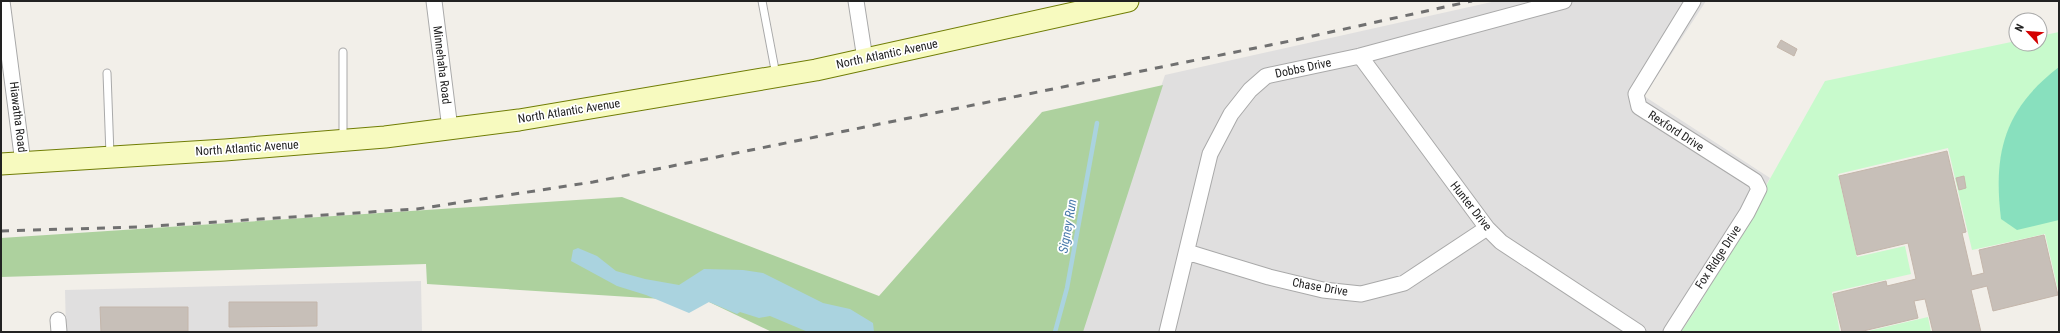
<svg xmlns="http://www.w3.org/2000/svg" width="2060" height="333" viewBox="0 0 2060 333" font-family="'Roboto Condensed',sans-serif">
  <rect width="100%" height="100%" fill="#f2efe9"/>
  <!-- residential -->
  <path fill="#e0dfdf" d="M1496 1H1706L1644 96 1770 178 1699 305 1681 332H1077L1165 75Z
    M421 281 422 332H66L65 290Z"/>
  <!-- forest -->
  <path fill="#add19e" d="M1163 85 1083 332H772L709 302 427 284 426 264 1 277V238L622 197 879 296 1042 112Z"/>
  <!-- park -->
  <path fill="#c8facc" d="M2059 32V294L2045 234 1972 250 1948 148 1838 174 1857 257 1905 246 1911 274 1832 292 1840 332H1681L1699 305 1825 81 2016 41V44H2040V36Z
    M1928 317 1931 332H1864Z"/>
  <!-- pitch -->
  <path fill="#88e0be" d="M2059 67V220L2017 230 2001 219C1993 153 2004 109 2059 67Z"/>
  <!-- water -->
  <path fill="#aad3df" d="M578 248 597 256 616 271 645 279 679 285 704 269 743 270 763 273 823 303 850 309 873 323 874 332H808L770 316 759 318 740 312 737 314 709 302 689 313 646 295 617 286 571 261 573 250Z"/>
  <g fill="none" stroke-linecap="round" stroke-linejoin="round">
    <!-- stream -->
    <path stroke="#aad3df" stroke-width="4.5" d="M1055 332 1067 288 1097 123"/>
  </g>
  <!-- building -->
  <path fill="#c7bfb8" stroke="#c4b6ab" d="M1781 40 1797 49 1794 56 1777 47Z
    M1947 151 1966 232 1962 233 1972 276 1984 273 1979 250 2044 235 2058 295 1993 311 1987 286 1971 290 1981 332H1933L1925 299 1914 301 1918 318 1859 332H1842L1833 294 1886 281 1887 286 1916 279 1908 243 1857 255 1839 176Z
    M1964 176 1966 188 1959 190 1956 178Z
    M229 302H317V326L229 327Z
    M100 307H188V331L101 332Z"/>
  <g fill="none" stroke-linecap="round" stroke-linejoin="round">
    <defs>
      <path id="lane" d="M762 1 776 75
        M343 52V138
        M107 73 110 155"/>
      <path id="street" d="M2 1 23 163
        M434 1 450 129
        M856 1 865 59
        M1360 56 1487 228 1501 242 1638 332
        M1187 252 1269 277 1323 290 1361 294 1404 283 1487 228
        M58 320 59 332
        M1167 332 1210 154 1231 114 1250 90 1266 76 1360 56 1564 1
        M1671 332 1747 213 1759 189 1755 181 1639 107 1636 94 1693 1"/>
      <path id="secondary" d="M1 164 225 150 385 137 519 120 816 70 1128 1"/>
    </defs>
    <!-- lane casing -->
    <use href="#lane" stroke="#a9a9a9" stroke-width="9"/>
    <!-- street casing -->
    <use href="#street" stroke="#a9a9a9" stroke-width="17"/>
    <!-- secondary casing -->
    <use href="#secondary" stroke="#707d05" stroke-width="23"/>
    <!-- lane -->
    <use href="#lane" stroke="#fff" stroke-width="7"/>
    <!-- street -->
    <use href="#street" stroke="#fff" stroke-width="15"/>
    <!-- secondary -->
    <use href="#secondary" stroke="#f7fabf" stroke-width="21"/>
    <!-- rail -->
    <path stroke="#707070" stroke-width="3" stroke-dasharray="8 8" stroke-linecap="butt" d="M1 231 138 227 417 209 593 182 1290 41 1472 1"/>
  </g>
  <g text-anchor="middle" stroke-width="3.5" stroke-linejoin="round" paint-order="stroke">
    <!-- street labels -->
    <g font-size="12" fill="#222" stroke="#fff">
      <text transform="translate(887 54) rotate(-12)" y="4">North Atlantic Avenue</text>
      <text transform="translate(442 65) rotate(83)" y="4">Minnehaha Road</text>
      <text transform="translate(1303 68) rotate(-12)" y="4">Dobbs Drive</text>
      <text transform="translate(569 111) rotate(-9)" y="4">North Atlantic Avenue</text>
      <text transform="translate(18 117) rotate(83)" y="4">Hiawatha Road</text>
      <text transform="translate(1676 131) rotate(33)" y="4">Rexford Drive</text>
      <text transform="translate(247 148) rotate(-4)" y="4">North Atlantic Avenue</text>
      <text transform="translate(1471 206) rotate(52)" y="4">Hunter Drive</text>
      <text transform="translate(1718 257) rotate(-57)" y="4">Fox Ridge Drive</text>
      <text transform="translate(1320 287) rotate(10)" y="4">Chase Drive</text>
    </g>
    <!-- water labels -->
    <g font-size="13" font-style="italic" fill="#4a7aab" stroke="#fff">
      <text transform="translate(1067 226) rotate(-80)" y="5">Signey Run</text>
    </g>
  </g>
  <!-- border -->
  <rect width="2060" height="333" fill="none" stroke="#222222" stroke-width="4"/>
  <!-- north arrow -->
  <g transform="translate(2028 32) rotate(296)"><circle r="19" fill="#ffffff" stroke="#a7a7a7"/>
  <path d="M0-3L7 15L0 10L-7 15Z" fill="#d40000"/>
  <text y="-6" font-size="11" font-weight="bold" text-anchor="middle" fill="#222222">N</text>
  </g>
</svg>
